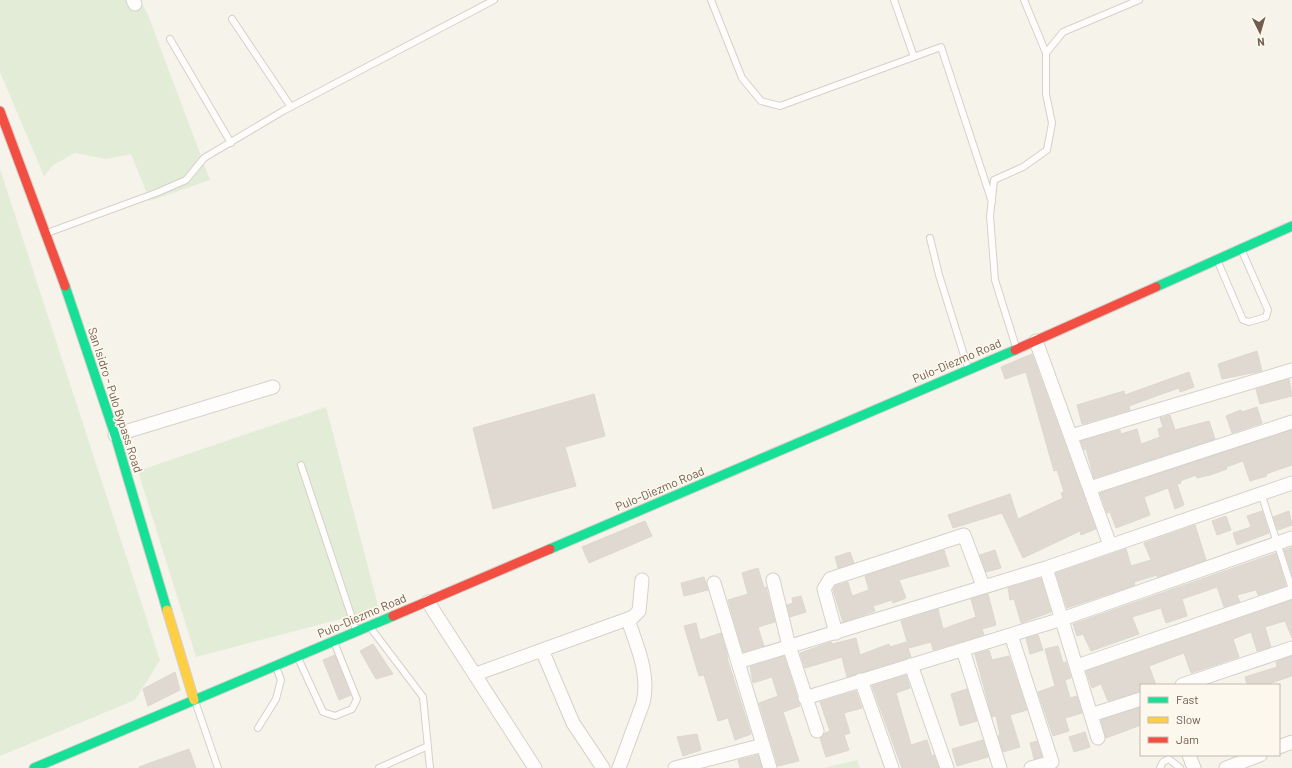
<svg xmlns="http://www.w3.org/2000/svg" width="1292" height="768" viewBox="0 0 1292 768" font-family="Barlow,sans-serif">
  <rect width="100%" height="100%" fill="#f6f3eb"/>
  <!-- green -->
  <path fill="#e2ecd7" d="M0 0H140L148 15 210 180 150 201 131 154 106 159 75 153 53 165 44 176 0 72Z
    M0 169 160 660 135 700 0 756Z
    M326 407 379 609 196 657 138 471Z
    M857 760 860 768H824Z"/>
  <!-- building -->
  <path fill="#dfd9d1" stroke="#ded7ce" d="M1257 351 1262 371 1222 379 1218 364Z
    M1032 354 1096 529 1081 535 1080 531 1023 558 1002 513 953 528 948 515 1010 494 1018 519 1063 498 1061 493 1064 492 1057 470 1054 471 1026 372 1005 379 1001 367Z
    M1189 372 1194 387 1180 392 1179 388 1159 395 1129 406 1130 410 1082 424 1077 405 1124 391 1125 395Z
    M1289 379 1292 396 1260 404 1256 389Z
    M594 394 605 436 565 447 576 486 493 509 473 428Z
    M1257 407 1262 423 1232 433 1226 416 1241 410 1242 412Z
    M1170 415 1175 430 1209 421 1215 439 1094 478 1086 449 1084 450 1081 441 1120 430 1121 434 1137 429 1141 444 1160 437 1158 429 1163 427 1160 418Z
    M1292 430V465L1266 474 1267 476 1250 481 1243 461 1226 467 1227 469 1210 475 1197 478 1196 475 1180 481 1181 483 1177 484 1184 505 1175 509 1168 488 1144 497 1150 515 1116 528 1110 512 1107 513 1100 493Z
    M1262 511 1269 533 1237 545 1233 533 1251 527 1247 516Z
    M1289 511 1292 525 1278 530 1273 517Z
    M1226 516 1231 530 1217 535 1212 521Z
    M645 521 652 536 589 563 582 547Z
    M1195 525 1206 560 1157 577V575L1134 582 1135 585 1067 608 1056 573 1126 549 1131 566 1151 560 1144 543Z
    M1292 547V574L1284 550Z
    M944 550 949 566 899 580 906 598 893 603 892 600 873 606 875 611 843 622 833 590 835 586 848 582 852 596 869 590 865 576Z
    M995 550 1001 568 986 572 980 555Z
    M850 552 854 563 838 568 835 557Z
    M1276 553 1286 586 1258 595 1256 590 1237 595 1240 602 1224 607 1217 587 1200 593 1182 599 1187 616 1166 623 1161 608 1132 617 1139 634 1091 651 1083 634 1077 636 1073 624Z
    M758 568 764 588 766 587 775 622 758 627 764 646 743 652 728 600 748 594 742 573Z
    M704 577 708 590 684 596 681 583Z
    M1041 578 1051 612 1021 623 1014 599 1010 600 1008 588Z
    M988 594 996 625 982 629 984 635 933 650 931 642 909 648 901 621 938 609 943 629 976 617 971 599Z
    M801 596 806 612 790 617 787 605 793 603 792 598Z
    M1292 600V638L1285 621 1265 627 1271 647 1257 651 1251 632 1233 639 1239 657 1191 673 1184 653 1149 666 1156 685H1141V691L1108 701 1101 684 1092 688 1086 671Z
    M696 623 700 640 721 633 728 658H727L751 734 735 740 728 718 718 721 704 675 699 676 684 626Z
    M1038 635 1043 650 1030 654 1026 638Z
    M856 638 860 655 889 644 890 647 906 642 911 657 847 677 842 657 805 668 800 653 831 642 832 644Z
    M373 644 393 674 376 679 360 651Z
    M1058 646 1063 663 1066 662 1071 678 1065 680 1070 698 1077 696 1082 713 1065 718 1069 731 1053 736 1038 692 1055 686 1045 649Z
    M989 650 992 660 1009 656 1027 710 1010 715 1020 747 1003 752 998 736 1000 735 996 716 992 717 975 654Z
    M335 655 351 695 339 700 323 660Z
    M784 656 800 706 783 712 799 761 778 766 759 703 778 696 772 677 753 683 750 667Z
    M1292 656V676L1265 685H1247L1245 677 1277 667 1276 662Z
    M175 672 180 690 148 706 143 689Z
    M906 675 910 688 896 693 911 745 927 740 932 756 934 755 939 768H902L872 686Z
    M967 689 977 721 960 726 951 694Z
    M856 691 862 708 844 713 850 733 844 735 849 750 826 757 820 738 825 733 830 731 820 702Z
    M1141 707V725L1106 738 1101 720Z
    M1085 732 1090 747 1074 752 1069 737Z
    M697 734 701 750 683 756 677 737Z
    M983 740 988 757 957 766 952 749Z
    M1037 741 1042 757 1034 759 1030 743Z
    M189 749 196 768H139V767Z
    M758 755 762 768H740L738 760Z"/>
  <g fill="none" stroke-linecap="round" stroke-linejoin="round">
    <defs>
      <path id="lane" d="M711 0 742 78 761 101 780 106 941 47 992 202
        M894 0 914 57
        M1024 0 1046 53
        M232 19 291 107
        M170 39 231 143
        M47 233 156 193 186 180 204 158 283 111 494 0
        M930 238 939 275 968 368
        M1218 262 1243 320 1249 322 1266 317 1268 310 1242 251
        M1016 347 995 280 990 216 994 180 1023 167 1047 150 1052 123 1046 94V53L1063 32 1139 0
        M301 465 356 630
        M1261 493 1292 589
        M370 627 423 697 430 768
        M298 658 323 712 335 716 352 709 357 699 334 642
        M195 701 218 768
        M258 728 276 699 281 680 276 667
        M379 768 428 746
        M1160 768 1163 762 1169 759 1180 768"/>
      <path id="street" d="M133 0 135 4
        M1036 341 1110 545
        M115 435 273 387
        M1071 436 1292 370
        M1090 488 1292 422
        M1046 568 1098 738
        M773 580 789 646 817 731
        M714 583 770 768
        M428 602 535 768
        M836 633 824 589 830 579 964 535 983 586
        M1011 635 1052 762 1031 768
        M542 650 573 723 603 768
        M963 650 1000 768
        M738 662 1046 568 1292 483
        M911 665 947 768
        M1077 666 1292 592
        M476 674 633 617 639 611 642 580
        M861 680 892 768
        M1182 685 1292 648
        M805 698 1062 619 1292 538
        M1091 715 1141 699
        M1279 747 1292 742
        M1189 755 1194 768
        M619 768 643 703C650 675 637 646 628 620
        M675 768 763 745
        M1226 768 1260 755"/>
      <path id="fast" d="M65 286 115 435 167 610
        M1156 287 1292 226
        M550 549 1015 350
        M34 768 393 616"/>
      <path id="slow" d="M167 610 194 700"/>
      <path id="jam" d="M0 111 65 286
        M1015 350 1156 287
        M393 616 550 549"/>
    </defs>
    <!-- lane casing -->
    <use href="#lane" stroke="#d5d0c9" stroke-width="8"/>
    <!-- street casing -->
    <use href="#street" stroke="#d5d0c9" stroke-width="15"/>
    <!-- fast casing -->
    <use href="#fast" stroke="#d4cfc8" stroke-width="11"/>
    <!-- slow casing -->
    <use href="#slow" stroke="#d4cfc8" stroke-width="11"/>
    <!-- jam casing -->
    <use href="#jam" stroke="#d4cfc8" stroke-width="11"/>
    <!-- lane -->
    <use href="#lane" stroke="#fefdfc" stroke-width="6"/>
    <!-- street -->
    <use href="#street" stroke="#fefdfc" stroke-width="13"/>
    <!-- fast -->
    <use href="#fast" stroke="#16e098" stroke-width="9"/>
    <!-- slow -->
    <use href="#slow" stroke="#ffcf43" stroke-width="9"/>
    <!-- jam -->
    <use href="#jam" stroke="#f24e42" stroke-width="9"/>
  </g>
  <g text-anchor="middle" stroke-width="3.5" stroke-linejoin="round" paint-order="stroke">
    <!-- street labels -->
    <g font-size="12" fill="#715d4d" stroke="#fdf8ed">
      <text transform="translate(957 361) rotate(-23)" y="4">Pulo-Diezmo Road</text>
      <text transform="translate(115 400) rotate(72)" y="4">San Isidro - Pulo Bypass Road</text>
      <text transform="translate(660 489) rotate(-23)" y="4">Pulo-Diezmo Road</text>
      <text transform="translate(362 616) rotate(-23)" y="4">Pulo-Diezmo Road</text>
    </g>
  </g>
  <!-- legend -->
  <rect x="1140" y="684" width="140" height="72" fill="#fdf8ed" stroke="#c5baad"/>
  <rect x="1148" y="697" width="20" height="6" fill="#16e098" stroke="#c5baad"/>
  <text x="1176" y="704" font-size="12" fill="#715d4d">Fast</text>
  <rect x="1148" y="717" width="20" height="6" fill="#ffcf43" stroke="#c5baad"/>
  <text x="1176" y="724" font-size="12" fill="#715d4d">Slow</text>
  <rect x="1148" y="737" width="20" height="6" fill="#f24e42" stroke="#c5baad"/>
  <text x="1176" y="744" font-size="12" fill="#715d4d">Jam</text>
  <!-- north arrow -->
  <g transform="translate(1260 32) rotate(175)" stroke="#fdf8ed" stroke-width="3" paint-order="stroke">
  <path d="M0-3L7 15L0 10L-7 15Z" fill="#715d4d"/>
  <text y="-6" font-size="11" font-weight="bold" text-anchor="middle" fill="#715d4d">N</text>
  </g>
</svg>
